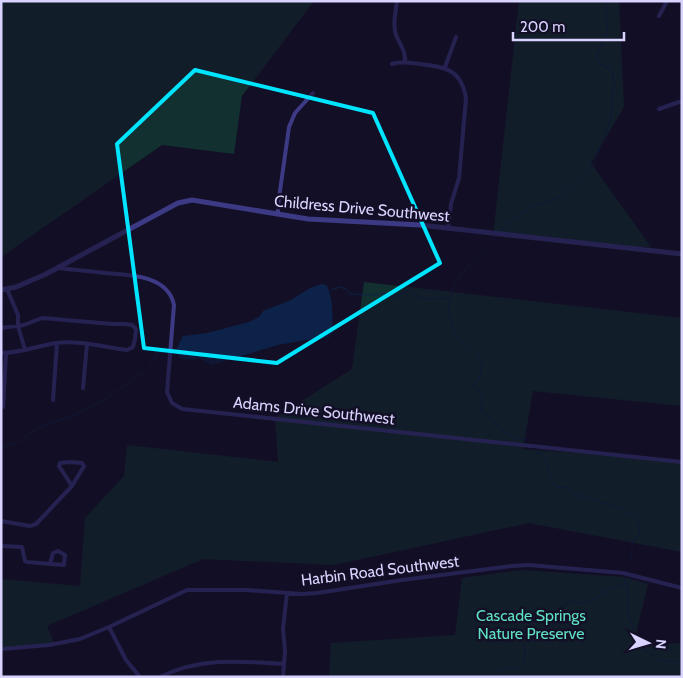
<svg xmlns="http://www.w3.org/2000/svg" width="683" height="678" viewBox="0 0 683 678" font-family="Cabin,sans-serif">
  <rect width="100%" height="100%" fill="#130f26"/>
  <!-- green -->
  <path fill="#12302f" d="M1 1H314L242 96 234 154 162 145 1 257Z
    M519 1H619L624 107 591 163 651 247H598L493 236Z
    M364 282 682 318V406L533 391 523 449 682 461V552L529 523 334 565 203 559 47 626 55 645 1 649V579L80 586 85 518 124 476 127 445 278 462 275 418 352 369Z
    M521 570 625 577 648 584 633 646 682 643V677H329L331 643 455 635 462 578Z"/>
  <!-- water -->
  <path fill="#0c2248" d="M321 284 326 285C333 293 335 329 329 338L306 340 278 345 212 365 199 358 192 360 180 358 178 356 177 348 183 336 207 333 249 322 259 317 263 311 291 300 310 288Z"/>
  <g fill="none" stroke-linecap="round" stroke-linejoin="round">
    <!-- stream -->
    <path stroke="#0c2248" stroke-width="1" d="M499 232C508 221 523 212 535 206 544 202 554 201 561 195L586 173 593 164 610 123 614 84 613 73 610 69 600 64 597 59V54L607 32 606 1
      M497 235C481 256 453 274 449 303 448 314 450 327 457 336 466 348 486 353 481 371 480 376 478 380 474 384V389C488 395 482 400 480 412 493 415 493 424 502 431 509 436 517 438 526 440
      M331 290 339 287 346 289 350 294 375 295 384 293 393 298 407 291H410L419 297 426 299 449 298
      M1 447 15 444 38 428 74 415 104 400 145 371 152 363 157 353 168 351 177 353
      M537 451V453C555 462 543 474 556 487L570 488 574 494 620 508 637 518 640 532 632 544V555L628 563
      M624 576C629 587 627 599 628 611 628 617 632 624 634 630 644 653 655 664 682 661
      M497 677C498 668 505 667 512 670 526 668 527 656 524 645L527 641C548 644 556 619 563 605L573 601 578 603 589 602 611 588 627 583"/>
    <!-- minor -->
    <path stroke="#3d3a85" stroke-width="4" d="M397 1C396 12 392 24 396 35 400 45 406 51 405 62
      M659 16 667 1
      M392 64C401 61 410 63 420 64 445 67 461 69 466 98L459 178 451 204 448 229
      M445 67 456 37
      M659 109 682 101
      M278 214V205L289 127 295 113 313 93
      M59 268C74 270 90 271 105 273 130 275 168 275 174 305L167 392 172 403 182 409 682 462
      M7 289 18 315V326L25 350
      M1 328 24 325 42 318 112 324H125L132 325 136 329 135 339 133 347 127 350C104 347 79 340 56 343 37 346 20 353 1 353
      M83 388 87 344
      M53 400 57 343
      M3 407 6 353
      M69 462 82 463 84 466 72 486 59 466 60 463Z
      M1 521 30 526 36 524 72 486
      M1 546 22 547 25 561 27 562 64 565 65 555 58 551 53 553 50 564
      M109 627 126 660 140 677
      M1 649 49 645 80 639 109 627 187 590H246L302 594 317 593 402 580 512 566 529 565 623 573 682 588
      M160 677C201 657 240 661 284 664
      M283 677 285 651 283 629 287 593"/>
    <!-- tertiary -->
    <path stroke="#3d3a85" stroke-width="5" d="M1 290 16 287 46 274 178 203 192 200 308 219 420 225 682 254"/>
  </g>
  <!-- marked area -->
  <path d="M0 0H683V678H0ZM195 70 373 113 440 263 277 363 144 348 117 144Z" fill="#130f26" fill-opacity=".55" fill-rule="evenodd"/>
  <path fill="none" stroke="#00e5ff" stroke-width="4" stroke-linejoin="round" d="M195 70 373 113 440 263 277 363 144 348 117 144Z"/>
  <g text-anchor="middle" stroke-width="5" stroke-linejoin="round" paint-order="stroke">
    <!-- street labels -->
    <g font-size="16" fill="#d9d4ff" stroke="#130f26">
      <text transform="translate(362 208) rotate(5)" y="6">Childress Drive Southwest</text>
      <text transform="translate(314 410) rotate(6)" y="6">Adams Drive Southwest</text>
      <text transform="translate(380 570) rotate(-7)" y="6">Harbin Road Southwest</text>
    </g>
    <!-- park labels -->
    <g font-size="16" fill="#5fe0c0" stroke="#130f26">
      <text x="531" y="621">Cascade Springs<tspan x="531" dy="18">Nature Preserve</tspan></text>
    </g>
  </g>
  <!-- border -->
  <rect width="683" height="678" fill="none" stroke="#d9d4ff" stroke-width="5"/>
  <!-- north arrow -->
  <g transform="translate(648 643) rotate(95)" stroke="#130f26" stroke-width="4" paint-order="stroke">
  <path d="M0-4L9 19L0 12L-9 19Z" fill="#d9d4ff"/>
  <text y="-8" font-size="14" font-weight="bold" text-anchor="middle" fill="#d9d4ff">N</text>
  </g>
  <!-- scale -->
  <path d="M513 32v8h111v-8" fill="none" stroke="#d9d4ff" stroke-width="2.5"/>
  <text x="520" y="32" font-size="15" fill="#d9d4ff" stroke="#130f26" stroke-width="4" paint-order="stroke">200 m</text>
</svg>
